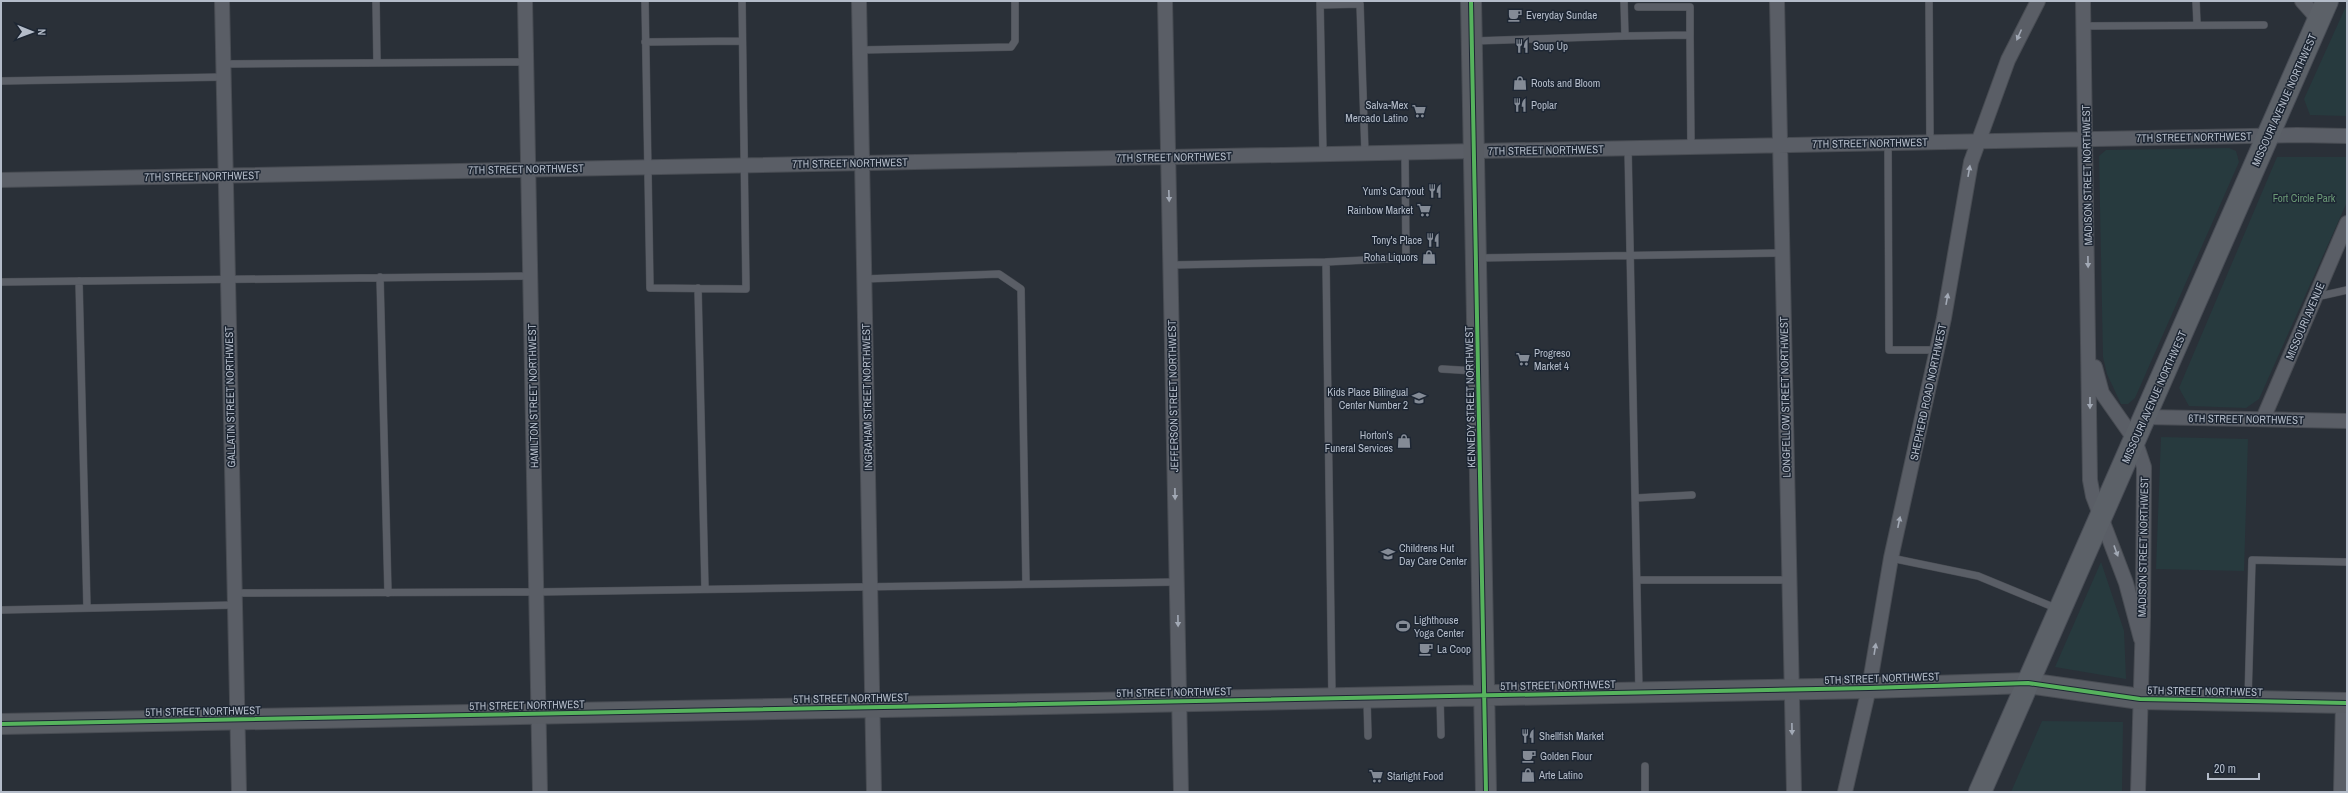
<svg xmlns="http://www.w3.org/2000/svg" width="2348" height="793" viewBox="0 0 2348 793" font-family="'Archivo Narrow',sans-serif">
  <rect width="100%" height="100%" fill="#2a3038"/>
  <!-- green -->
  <path fill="#273a3e" d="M2347 4V116L2310 115 2304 99Z
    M2229 148 2236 151 2239 162 2135 398 2128 404H2121L2107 374 2103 357 2099 156 2106 150Z
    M2277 157H2347V202L2259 399 2246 408 2189 406 2179 388Z
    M2161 437 2248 439 2244 571 2156 569Z
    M2101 562 2124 631 2126 679 2055 667Z
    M2042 721 2123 722 2122 792H2011Z"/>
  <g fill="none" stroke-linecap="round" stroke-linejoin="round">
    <defs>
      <path id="lane" d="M376 1 377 63
        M645 1 650 288 746 289 742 1
        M1320 1 1323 154
        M1624 1 1625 36 1690 35 1691 147
        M1929 1 1930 142
        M2196 1 2197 24
        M1320 5 1360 4 1365 153
        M1638 7H1690V35
        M2084 26 2264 25
        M1474 41 1625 36
        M645 42 742 41
        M860 50 1011 47 1015 41V1
        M224 64 526 62
        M1 81 224 77
        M1888 143 1889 350H1937
        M1628 148 1639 692
        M1476 258 1782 253
        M1326 262 1406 258 1405 152
        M1171 265 1326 262 1332 698
        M380 277 388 593
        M864 279 999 274 1021 289 1026 584
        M79 281 87 608
        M1 282 531 276
        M698 288 705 589
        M2316 297 2347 290
        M1442 369 1476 371
        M1636 498 1692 495
        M1891 558 1978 576 2058 609
        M1637 580H1789
        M235 593 537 592 1177 582
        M1 610 235 605
        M1440 698 1441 735
        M2248 699 2252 560 2347 562
        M1367 700 1368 736
        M1645 792V766"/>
      <path id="street" d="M222 1 239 792
        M525 1 540 792
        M859 1 874 792
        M1165 1 1181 792
        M1777 1 1794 792
        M2083 1 2090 480 2093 496 2126 583 2141 639
        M2302 1 2319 20
        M1 180 2297 135 2347 136
        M2095 367 2102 393 2135 440 2144 467 2143 617 2138 792
        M2145 417 2347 421
        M2263 419 2347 223
        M1845 792 1869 688 1891 558 1944 318 1971 162 2008 60 2038 1
        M2341 792 2343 703"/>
      <path id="secondary" d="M1471 1 1486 792
        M1 724 1869 688 2028 683 2140 699 2347 703"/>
      <path id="primary" d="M1980 792 2327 1"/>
    </defs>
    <!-- lane casing -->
    <use href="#lane" stroke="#484c53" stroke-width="8"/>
    <!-- street casing -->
    <use href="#street" stroke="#484c53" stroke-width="16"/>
    <!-- secondary casing -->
    <use href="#secondary" stroke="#484c53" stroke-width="22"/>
    <!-- primary casing -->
    <use href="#primary" stroke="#484c55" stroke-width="24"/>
    <!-- lane -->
    <use href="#lane" stroke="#5a5e66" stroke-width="7"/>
    <!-- street -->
    <use href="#street" stroke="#5a5e66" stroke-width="14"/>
    <!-- secondary -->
    <use href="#secondary" stroke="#595d64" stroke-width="20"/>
    <!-- primary -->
    <use href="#primary" stroke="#5c6168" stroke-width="22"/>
    <defs>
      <path id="cycleway" d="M1471 1 1486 792
        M1 724 1869 688 2028 683 2140 699 2347 703"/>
    </defs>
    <!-- cycleway casing -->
    <use href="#cycleway" stroke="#1d2633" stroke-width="6"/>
    <!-- cycleway -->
    <use href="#cycleway" stroke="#56b35d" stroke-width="4"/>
  </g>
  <!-- one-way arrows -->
  <defs><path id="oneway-solid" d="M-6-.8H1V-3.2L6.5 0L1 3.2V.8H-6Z"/></defs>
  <g fill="#a2a9b5">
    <use href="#oneway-solid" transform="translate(2019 35) rotate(114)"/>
    <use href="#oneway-solid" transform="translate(1969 171) rotate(-80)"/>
    <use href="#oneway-solid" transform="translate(1169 196) rotate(88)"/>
    <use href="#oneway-solid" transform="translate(2088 262) rotate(89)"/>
    <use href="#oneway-solid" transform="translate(1947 299) rotate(-80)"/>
    <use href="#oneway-solid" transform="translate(2090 403) rotate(90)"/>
    <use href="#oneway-solid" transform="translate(1175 494) rotate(89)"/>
    <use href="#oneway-solid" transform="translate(1899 522) rotate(-78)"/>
    <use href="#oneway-solid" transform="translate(2116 551) rotate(70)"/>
    <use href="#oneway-solid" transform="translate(1178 621) rotate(89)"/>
    <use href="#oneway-solid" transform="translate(1875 649) rotate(-81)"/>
    <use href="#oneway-solid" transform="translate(1792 729) rotate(89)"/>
  </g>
  <!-- icons -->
  <defs>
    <symbol id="cafe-bare" viewBox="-9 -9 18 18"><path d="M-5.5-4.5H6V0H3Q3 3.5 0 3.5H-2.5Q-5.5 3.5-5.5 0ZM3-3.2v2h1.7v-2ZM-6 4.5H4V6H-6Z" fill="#848b96" stroke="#1d2633" stroke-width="2.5" paint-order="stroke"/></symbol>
    <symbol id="restaurant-bare" viewBox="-9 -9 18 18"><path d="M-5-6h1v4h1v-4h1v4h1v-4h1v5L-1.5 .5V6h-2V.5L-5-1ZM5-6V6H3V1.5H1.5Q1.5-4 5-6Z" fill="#848b96" stroke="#1d2633" stroke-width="2.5" paint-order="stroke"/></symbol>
    <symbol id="shop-bare" viewBox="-9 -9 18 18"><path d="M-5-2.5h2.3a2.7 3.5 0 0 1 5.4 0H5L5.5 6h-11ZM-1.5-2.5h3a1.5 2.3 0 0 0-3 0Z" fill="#848b96" stroke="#1d2633" stroke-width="2.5" paint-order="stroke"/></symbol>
    <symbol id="supermarket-bare" viewBox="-9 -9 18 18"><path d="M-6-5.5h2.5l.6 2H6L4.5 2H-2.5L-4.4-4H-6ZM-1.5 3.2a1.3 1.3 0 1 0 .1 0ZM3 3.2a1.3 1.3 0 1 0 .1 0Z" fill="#848b96" stroke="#1d2633" stroke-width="2.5" paint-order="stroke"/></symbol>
    <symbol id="school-bare" viewBox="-9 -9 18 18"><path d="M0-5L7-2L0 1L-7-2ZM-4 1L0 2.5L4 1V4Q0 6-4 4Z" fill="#848b96" stroke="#1d2633" stroke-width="2.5" paint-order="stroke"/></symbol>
    <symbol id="stadium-bare" viewBox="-9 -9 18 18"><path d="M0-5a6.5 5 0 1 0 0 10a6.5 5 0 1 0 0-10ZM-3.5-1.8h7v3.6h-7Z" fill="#848b96" stroke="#1d2633" stroke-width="2.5" paint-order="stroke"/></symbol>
  </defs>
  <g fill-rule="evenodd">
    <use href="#cafe-bare" x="1505" y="5" width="20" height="20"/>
    <use href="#restaurant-bare" x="1512" y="36" width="20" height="20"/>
    <use href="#shop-bare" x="1510" y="73" width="20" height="20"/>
    <use href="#restaurant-bare" x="1510" y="95" width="20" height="20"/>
    <use href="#supermarket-bare" x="1409" y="101" width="20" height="20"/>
    <use href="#restaurant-bare" x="1425" y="181" width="20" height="20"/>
    <use href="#supermarket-bare" x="1414" y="200" width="20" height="20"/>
    <use href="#restaurant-bare" x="1423" y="230" width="20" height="20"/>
    <use href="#shop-bare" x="1419" y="247" width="20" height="20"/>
    <use href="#supermarket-bare" x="1513" y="349" width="20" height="20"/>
    <use href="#school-bare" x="1409" y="388" width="20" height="20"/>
    <use href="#shop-bare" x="1394" y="431" width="20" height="20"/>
    <use href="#school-bare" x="1378" y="544" width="20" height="20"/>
    <use href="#stadium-bare" x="1393" y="616" width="20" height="20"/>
    <use href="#cafe-bare" x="1416" y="639" width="20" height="20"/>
    <use href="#restaurant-bare" x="1518" y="726" width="20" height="20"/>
    <use href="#cafe-bare" x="1519" y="746" width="20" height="20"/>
    <use href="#shop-bare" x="1518" y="765" width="20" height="20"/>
    <use href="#supermarket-bare" x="1366" y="766" width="20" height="20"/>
  </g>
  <g text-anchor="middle" stroke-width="3" stroke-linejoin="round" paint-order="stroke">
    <!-- poi labels -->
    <g font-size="11" fill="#b4bcc9" stroke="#1d2633" text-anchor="start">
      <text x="1526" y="19">Everyday Sundae</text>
      <text x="1533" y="50">Soup Up</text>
      <text x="1531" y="87">Roots and Bloom</text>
      <text x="1408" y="109" text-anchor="end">Salva-Mex<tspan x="1408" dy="13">Mercado Latino</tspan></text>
      <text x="1531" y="109">Poplar</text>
      <text x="1424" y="195" text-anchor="end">Yum's Carryout</text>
      <text x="1413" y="214" text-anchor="end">Rainbow Market</text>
      <text x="1422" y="244" text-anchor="end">Tony's Place</text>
      <text x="1418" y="261" text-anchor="end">Roha Liquors</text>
      <text x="1534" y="357">Progreso<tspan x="1534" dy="13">Market 4</tspan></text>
      <text x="1408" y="396" text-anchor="end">Kids Place Bilingual<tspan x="1408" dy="13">Center Number 2</tspan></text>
      <text x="1393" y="439" text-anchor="end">Horton's<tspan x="1393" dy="13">Funeral Services</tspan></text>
      <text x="1399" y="552">Childrens Hut<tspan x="1399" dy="13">Day Care Center</tspan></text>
      <text x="1414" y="624">Lighthouse<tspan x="1414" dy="13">Yoga Center</tspan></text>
      <text x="1437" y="653">La Coop</text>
      <text x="1539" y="740">Shellfish Market</text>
      <text x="1540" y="760">Golden Flour</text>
      <text x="1539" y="779">Arte Latino</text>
      <text x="1387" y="780">Starlight Food</text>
    </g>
    <!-- street labels -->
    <g font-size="11" fill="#b4bcc9" stroke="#1d2633">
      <text transform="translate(2284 100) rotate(-66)" y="4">MISSOURI AVENUE NORTHWEST</text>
      <text transform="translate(2194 137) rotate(-1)" y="4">7TH STREET NORTHWEST</text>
      <text transform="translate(1870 143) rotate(-1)" y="4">7TH STREET NORTHWEST</text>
      <text transform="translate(1546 150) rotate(-1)" y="4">7TH STREET NORTHWEST</text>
      <text transform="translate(1174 157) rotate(-1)" y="4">7TH STREET NORTHWEST</text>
      <text transform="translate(850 163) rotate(-1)" y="4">7TH STREET NORTHWEST</text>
      <text transform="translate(526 169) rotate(-1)" y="4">7TH STREET NORTHWEST</text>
      <text transform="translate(2087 175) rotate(-91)" y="4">MADISON STREET NORTHWEST</text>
      <text transform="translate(202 176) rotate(-1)" y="4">7TH STREET NORTHWEST</text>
      <text transform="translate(2305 321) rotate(-67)" y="4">MISSOURI AVENUE</text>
      <text transform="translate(1928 392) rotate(-78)" y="4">SHEPHERD ROAD NORTHWEST</text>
      <text transform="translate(533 396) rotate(-91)" y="4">HAMILTON STREET NORTHWEST</text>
      <text transform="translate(1173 396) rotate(-91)" y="4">JEFFERSON STREET NORTHWEST</text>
      <text transform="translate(230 397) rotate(-91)" y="4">GALLATIN STREET NORTHWEST</text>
      <text transform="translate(867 397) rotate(-91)" y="4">INGRAHAM STREET NORTHWEST</text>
      <text transform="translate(1470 397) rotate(-91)" y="4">KENNEDY STREET NORTHWEST</text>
      <text transform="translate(1785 397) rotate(-91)" y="4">LONGFELLOW STREET NORTHWEST</text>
      <text transform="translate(2154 397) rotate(-66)" y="4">MISSOURI AVENUE NORTHWEST</text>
      <text transform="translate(2246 419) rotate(1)" y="4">6TH STREET NORTHWEST</text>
      <text transform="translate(2143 547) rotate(-89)" y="4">MADISON STREET NORTHWEST</text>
      <text transform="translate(1882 678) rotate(-2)" y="4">5TH STREET NORTHWEST</text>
      <text transform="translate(1558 685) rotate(-1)" y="4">5TH STREET NORTHWEST</text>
      <text transform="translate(2205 691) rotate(1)" y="4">5TH STREET NORTHWEST</text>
      <text transform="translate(1174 692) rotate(-1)" y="4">5TH STREET NORTHWEST</text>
      <text transform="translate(851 698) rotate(-1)" y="4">5TH STREET NORTHWEST</text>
      <text transform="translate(527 705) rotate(-1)" y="4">5TH STREET NORTHWEST</text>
      <text transform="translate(203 711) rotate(-1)" y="4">5TH STREET NORTHWEST</text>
    </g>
    <!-- park labels -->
    <g font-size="11" fill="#6b9a76" stroke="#1d2633">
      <text x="2304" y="202">Fort Circle Park</text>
    </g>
  </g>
  <!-- border -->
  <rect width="2348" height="793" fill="none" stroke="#b4bcc9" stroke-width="4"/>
  <!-- north arrow -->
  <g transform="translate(32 32) rotate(91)" stroke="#1d2633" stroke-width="3" paint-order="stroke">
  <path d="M0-3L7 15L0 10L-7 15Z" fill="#b4bcc9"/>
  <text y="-6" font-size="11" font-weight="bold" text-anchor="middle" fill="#b4bcc9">N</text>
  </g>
  <!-- scale -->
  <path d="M2208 773v6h51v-6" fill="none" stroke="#b4bcc9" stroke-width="2"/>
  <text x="2214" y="773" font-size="12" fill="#b4bcc9" stroke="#1d2633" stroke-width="3" paint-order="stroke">20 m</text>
</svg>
